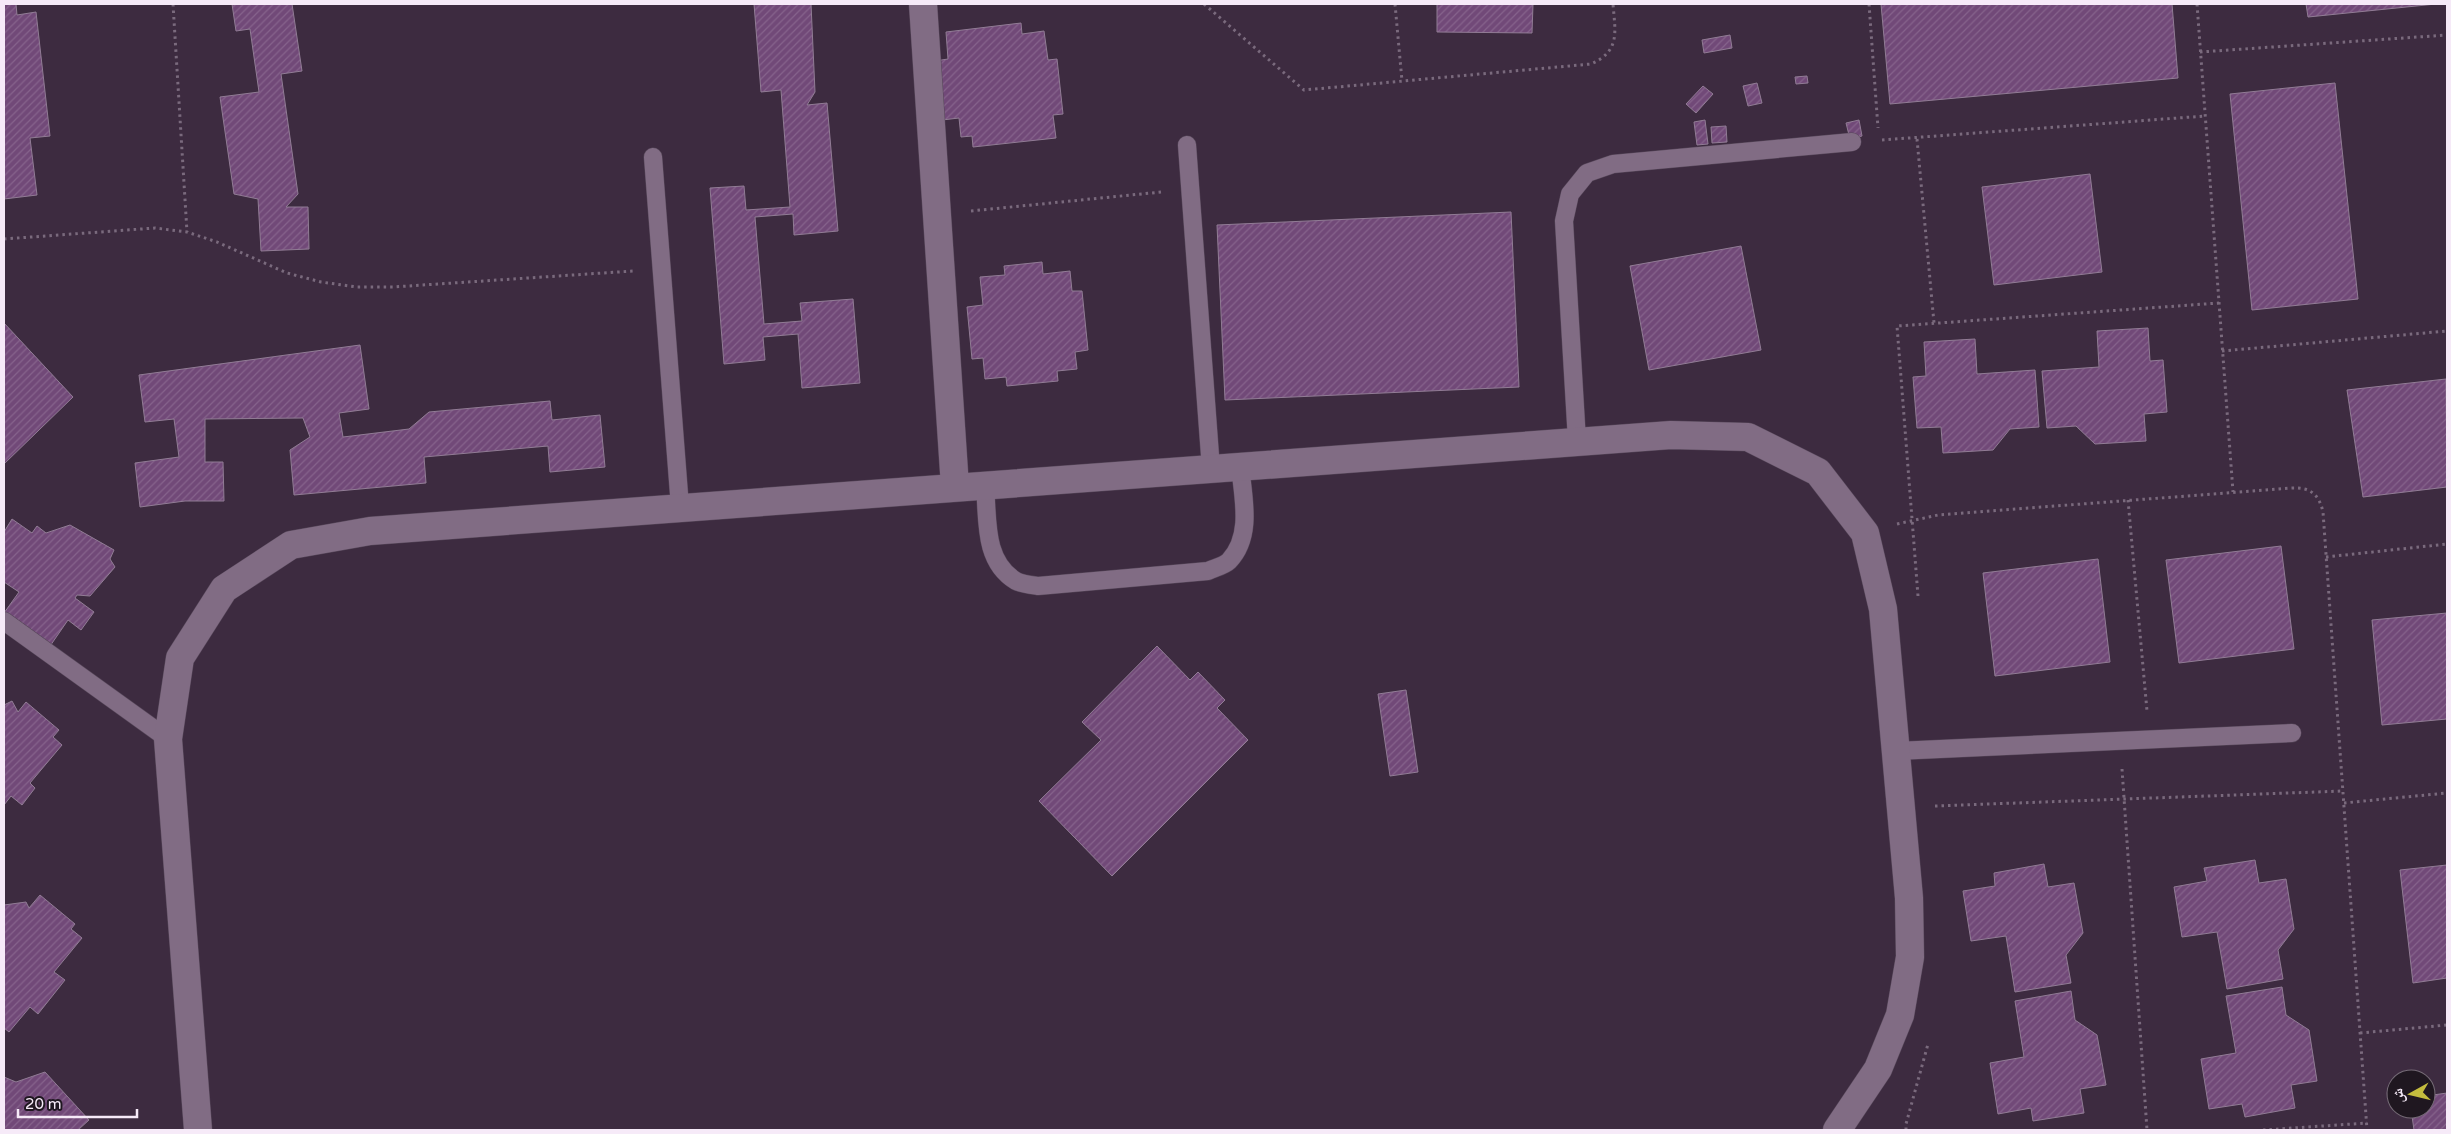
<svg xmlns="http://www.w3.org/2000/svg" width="2451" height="1134" viewBox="0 0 2451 1134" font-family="'Varela Round','Noto Naskh Arabic',sans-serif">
  <defs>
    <pattern id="building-hatch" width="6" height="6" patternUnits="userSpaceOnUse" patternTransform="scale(1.25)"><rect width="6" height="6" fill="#714978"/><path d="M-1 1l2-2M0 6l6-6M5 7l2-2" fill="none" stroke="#86638c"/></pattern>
  </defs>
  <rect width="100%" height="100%" fill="#3d2b40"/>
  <!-- building -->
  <path fill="url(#building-hatch)" stroke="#917c95" d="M4 4H16L17 15 36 12 50 136 30 138 37 195 4 199Z
    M232 4H292L302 71 281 74 298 194 286 207H308L309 249 261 251 258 199 234 194 220 97 259 92 250 29 236 31Z
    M754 4H811L815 92 807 105 827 103 838 231 794 235 793 214 755 217 764 324 802 321 800 303 853 299 860 383 802 388 798 334 763 337 765 360 724 364 710 188 744 186 746 210 790 207 781 90 761 92Z
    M1437 4H1533L1532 33 1437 32Z
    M1881 4H2172L2178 78 1890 104Z
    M2306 4H2436L2308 17Z
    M1021 23 1022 34 1044 31 1048 60 1057 59 1063 114 1053 115 1056 138 973 147 972 136 961 137 959 118 942 120 935 61 948 59 946 32Z
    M1730 35 1732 48 1704 53 1702 40Z
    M1807 76 1808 83 1796 84 1795 77Z
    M1757 83 1762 103 1748 106 1743 86Z
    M2335 83 2358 299 2252 310 2230 94Z
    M1703 86 1713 94 1696 113 1686 104Z
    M1705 120 1708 144 1697 145 1694 122Z
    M1859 120 1862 136 1850 139 1846 123Z
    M1726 126 1727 142 1712 143 1711 127Z
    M2090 174 2102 272 1994 285 1982 187Z
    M1511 212 1519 387 1225 400 1217 225Z
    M1741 246 1761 350 1649 370 1630 266Z
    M1042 262 1043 274 1070 271 1072 291H1082L1088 350 1075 352 1077 369 1057 371 1058 381 1007 386 1006 377 985 379 983 358 972 359 967 307 983 305 980 277 1005 275 1004 266Z
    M4 323 73 397 4 464Z
    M2148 328 2150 361 2163 360 2167 412 2144 414 2146 441 2095 444 2076 426 2047 428 2042 371 2099 367 2097 331Z
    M1975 339 1977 374 2035 370 2039 427 2010 429 1993 450 1943 453 1941 427 1917 428 1913 377 1926 376 1924 342Z
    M360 345 369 409 339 413 343 437 409 429 429 412 550 401 552 420 600 415 605 467 550 472 548 446 424 457 426 483 294 495 290 450 310 437 303 418 205 419V462H223L224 501H185L140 507 135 463 179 457 174 419 145 422 139 375Z
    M2446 379 2447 487 2363 497 2347 390Z
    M12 519 32 533 37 526 46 533 70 525 114 550 110 559 115 567 90 596 77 595 75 598 94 612 81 630 68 620 48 649 4 613 19 592 4 582V532Z
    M2281 546 2294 649 2179 663 2166 560Z
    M2098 559 2110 662 1995 676 1983 573Z
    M2447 613V719L2382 725 2372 620Z
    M1157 646 1190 680 1198 672 1225 700 1217 708 1248 740 1112 876 1039 801 1101 740 1082 722Z
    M1406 690 1418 772 1390 776 1378 694Z
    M12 701 18 712 26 702 59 730 53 737 62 745 30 783 35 788 22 805 11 796 4 805V705Z
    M2255 860 2259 883 2286 879 2294 929 2278 950 2283 979 2227 989 2217 932 2182 937 2174 887 2207 881 2204 868Z
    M2044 864 2048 887 2074 883 2083 933 2066 955 2071 983 2015 992 2006 936 1971 941 1963 891 1995 886 1994 873Z
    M2447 865V978L2413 983 2400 870Z
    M40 895 75 924 71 929 82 938 54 972 65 980 38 1014 30 1007 9 1032 4 1028V905L26 902 29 908Z
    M2282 987 2286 1015 2309 1030 2317 1081 2291 1085 2295 1108 2245 1117 2242 1104 2209 1109 2201 1059 2236 1053 2226 996Z
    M2071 991 2075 1020 2097 1035 2106 1085 2080 1089 2084 1113 2033 1121 2031 1108 1998 1114 1990 1063 2024 1057 2015 1001Z
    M45 1072 89 1120 78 1130H4V1077L16 1082Z
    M2447 1093V1130H2414L2411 1109H2426V1096Z"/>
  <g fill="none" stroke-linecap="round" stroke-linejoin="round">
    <defs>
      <path id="lane" d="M1187 145 1211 469
        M653 157 680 507
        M1577 441 1564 221 1570 194 1587 173 1613 164 1852 142
        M985 485C988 519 983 561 1016 581 1022 584 1031 585 1038 586L1208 571C1214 568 1224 566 1229 561 1253 536 1243 497 1240 466
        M4 621 168 739
        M1896 751 2292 733"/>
      <path id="street" d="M923 4 955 487
        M198 1130 168 739 180 658 224 589 291 545 370 531 1671 435 1748 437 1818 472 1865 533 1883 609 1909 898 1910 957 1900 1015 1878 1069 1837 1130"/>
    </defs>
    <!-- lane casing -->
    <use href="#lane" stroke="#564759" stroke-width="19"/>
    <!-- street casing -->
    <use href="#street" stroke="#564759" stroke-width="29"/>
    <!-- path -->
    <path stroke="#7a6a7d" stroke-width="3" stroke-dasharray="2.5 4" stroke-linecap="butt" d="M173 4 187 232
      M1204 4 1304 90 1591 64C1621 51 1615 31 1613 4
      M1395 4 1402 81
      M1869 4 1878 128
      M2197 4 2233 492
      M2200 52 2447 35
      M1917 139 1934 323
      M1882 140 2205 116
      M971 211 1161 192
      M4 239 155 228 187 232 217 242 287 273 321 282 357 287H393L633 271
      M2222 351 2447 331
      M2128 500 2147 711
      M1897 524 1938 515 2291 488C2310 487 2319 494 2323 512L2367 1130
      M2326 557 2447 544
      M1918 596 1897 326 2219 303
      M2122 769 2147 1130
      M2344 803 2447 793
      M1935 806 2343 791
      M2360 1033 2447 1025
      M1906 1130V1124L1928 1044
      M2263 1130 2367 1123"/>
    <!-- lane -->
    <use href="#lane" stroke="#816c84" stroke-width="18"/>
    <!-- street -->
    <use href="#street" stroke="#816c84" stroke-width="28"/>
  </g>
  <!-- border -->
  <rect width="2451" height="1134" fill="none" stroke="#f6eaf8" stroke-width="10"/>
  <!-- north arrow -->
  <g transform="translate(2411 1094) rotate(262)"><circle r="24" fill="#1f1720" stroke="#756b76"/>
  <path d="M0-4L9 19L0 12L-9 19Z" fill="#c4bc3e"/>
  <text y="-8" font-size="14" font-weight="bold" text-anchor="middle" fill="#f6eaf8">ش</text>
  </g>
  <!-- scale -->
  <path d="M18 1109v8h119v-8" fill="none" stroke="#f6eaf8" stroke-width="2.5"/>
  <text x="25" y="1109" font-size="15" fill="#f6eaf8" stroke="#1f1720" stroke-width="4" paint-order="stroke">20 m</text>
</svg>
